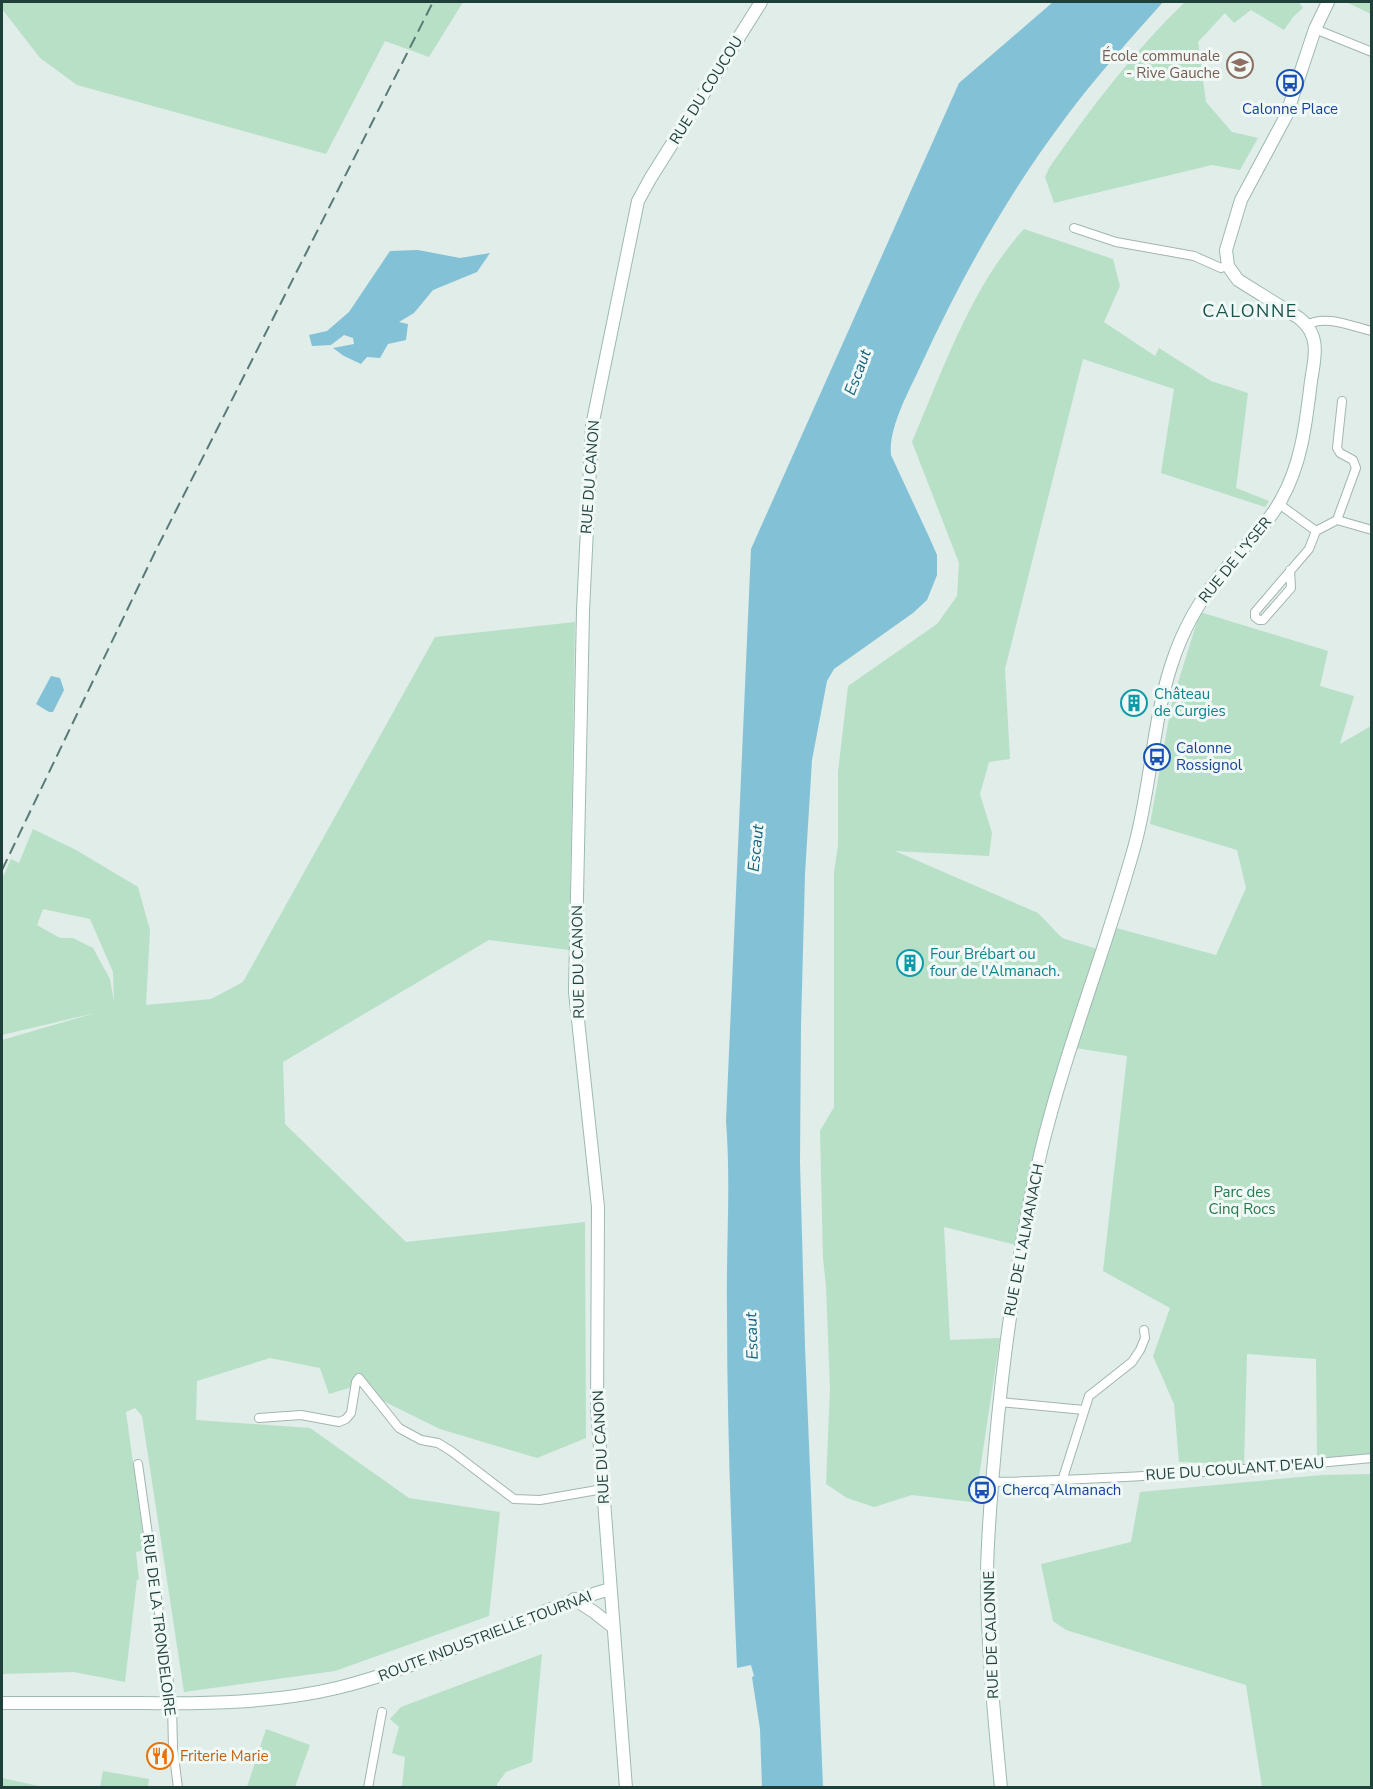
<svg xmlns="http://www.w3.org/2000/svg" width="1373" height="1789" viewBox="0 0 1373 1789" font-family="'Nunito Sans',sans-serif">
  <rect width="100%" height="100%" fill="#e0ede9"/>
  <!-- green -->
  <path fill="#b7e0c7" fill-rule="evenodd" d="M2 2H463L429 57 385 41 326 154 77 85 40 58 2 9Z
    M1185 2H1299L1303 8 1293 17 1284 30 1251 10 1234 23 1225 13 1198 42 1206 102 1232 132 1258 138 1240 170 1212 165 1054 203 1045 177 1049 168C1090 109 1133 52 1185 2Z
    M1346 2H1371V14Z
    M1024 229 1113 259 1120 286 1104 322 1155 356 1159 348 1211 381 1248 393 1236 488 1269 501 1265 507 1161 473 1174 389 1083 359 1005 669 1010 759 989 762 980 794 992 833 989 856 895 851 1038 913 1062 938 1097 949 1016 1245 944 1227 950 1340 1000 1338 977 1490 980 1503 912 1495 874 1507 847 1498 826 1484 830 1389 826 1286 823 1258 820 1131 834 1107V872L838 845V772L848 686 937 624 957 596 959 563 912 442C942 372 972 285 1024 229Z
    M1200 612 1328 651 1320 686 1354 696 1340 744 1371 726V1454L1317 1458 1316 1359 1247 1354 1244 1464 1179 1462 1174 1404 1153 1356 1170 1308 1103 1271 1127 1056 1075 1048 1109 926 1216 955 1246 888 1237 850 1150 824 1172 702Z
    M575 622 569 950 489 940 283 1062 285 1124 406 1242 585 1222 586 1438 537 1458 440 1429 375 1397 359 1379 349 1388 329 1394 320 1368 270 1358 197 1381 196 1420 310 1428 409 1498 500 1512 489 1616 335 1671 184 1692 142 1416 135 1408 126 1412 145 1550 136 1552 139 1580 137 1579 125 1682 74 1672 2 1674V1040L95 1013 2 1035V879L11 859 19 863 33 829 76 850 138 887 150 930 146 1005 211 999 243 982 435 637ZM43 909 90 919 113 972 114 1002 110 979 93 948 73 938H60L37 925Z
    M1371 1474V1787H1262L1246 1685 1066 1630 1053 1621 1041 1564 1131 1542 1140 1492 1322 1475Z
    M542 1654 532 1762 506 1772 497 1784V1787H402L405 1757 392 1753 399 1727 390 1719 401 1707Z
    M266 1729 310 1745 295 1787H247Z
    M103 1771 149 1779 148 1787H100Z
    M2 1778 43 1787H2Z"/>
  <!-- water -->
  <path fill="#83c1d7" d="M1053 2H1163C1130 39 1096 77 1066 117 1008 194 961 278 921 365 910 389 888 428 891 455L930 539 937 555V575L927 600 913 613 834 669 827 681 812 760 805 874 801 1026 800 1162 805 1347 823 1787H762L760 1729 752 1677 754 1676 751 1665 737 1668C732 1549 727 1431 727 1312 726 1248 731 1184 726 1121L751 549 959 83Z
    M418 250 460 258 490 253 477 272 433 290 414 313 399 322 408 324 406 340 388 344 380 358 367 357 361 364 344 356 333 348 354 344 353 338 344 335 331 345 312 346 309 335 327 331 349 312 390 251Z
    M51 676 60 678 64 690 53 712H49L36 704Z"/>
  <g fill="none" stroke-linecap="round" stroke-linejoin="round">
    <defs>
      <path id="street" d="M1315 29 1372 52
        M1074 228 1116 242 1194 256 1221 268 1228 266
        M1307 325C1325 314 1353 327 1372 331
        M1279 504 1316 531 1337 520 1372 530
        M1337 520 1356 468 1353 460 1340 453 1337 448 1342 401
        M1290 570 1291 588 1263 620H1259L1255 617V612L1309 549 1316 531
        M999 1402 1084 1410
        M259 1418 301 1415 339 1422 346 1419 351 1413 356 1382 359 1378 399 1428 421 1440 438 1443 451 1451 514 1499 540 1500 603 1489
        M138 1464 172 1704 173 1748 178 1788
        M1062 1481 1089 1396 1132 1362 1140 1350 1145 1338 1144 1330
        M991 1482C1119 1480 1245 1470 1372 1458
        M368 1788 382 1712"/>
      <path id="secondary" d="M574 1599 594 1612 613 1627
        M2 1703C48 1703 95 1703 142 1703 207 1704 274 1703 337 1688 431 1665 517 1616 610 1589
        M626 1788 597 1409 598 1207 575 992 583 611 592 426 638 201 650 179 761 2
        M1001 1788C994 1716 987 1644 987 1572 988 1520 993 1469 998 1417 1007 1327 1020 1239 1041 1151 1066 1048 1106 949 1134 848 1151 788 1152 725 1171 666 1182 631 1199 600 1223 572 1242 548 1266 527 1281 500 1302 463 1306 422 1311 381 1315 357 1321 335 1299 318L1238 280 1228 266 1226 250 1241 200 1286 116 1315 29 1328 2"/>
    </defs>
    <!-- street casing -->
    <use href="#street" stroke="#a2b5b1" stroke-width="10"/>
    <!-- secondary casing -->
    <use href="#secondary" stroke="#9eb9b3" stroke-width="14"/>
    <!-- street -->
    <use href="#street" stroke="#fff" stroke-width="8"/>
    <!-- secondary -->
    <use href="#secondary" stroke="#fff" stroke-width="12"/>
    <!-- rail -->
    <path stroke="#5a7b75" stroke-width="2" stroke-dasharray="12 6" stroke-linecap="butt" d="M2 870 155 552 433 2"/>
  </g>
  <!-- icons -->
  <defs>
    <symbol id="school-ring" viewBox="-11 -11 22 22"><circle r="9.5" fill="#f1f9f6" stroke="#8d6e63" stroke-width="1.5"/><path d="M0-5L7-2L0 1L-7-2ZM-4 1L0 2.5L4 1V4Q0 6-4 4Z" fill="#8d6e63"/></symbol>
    <symbol id="bus-ring" viewBox="-11 -11 22 22"><circle r="9.5" fill="#f1f9f6" stroke="#1a4fb4" stroke-width="1.5"/><path d="M-5-6H5V4H4V6H2V4H-2V6H-4V4H-5ZM-3.5-4V0h7V-4ZM-3.5 1.2v1.5H-2V1.2ZM2 1.2v1.5H3.5V1.2Z" fill="#1a4fb4"/></symbol>
    <symbol id="building-ring" viewBox="-11 -11 22 22"><circle r="9.5" fill="#f1f9f6" stroke="#0f9aa8" stroke-width="1.5"/><path d="M-4-6H4V6H1V3H-1V6H-4ZM-2.5-4.3h1.7v1.8h-1.7ZM.8-4.3h1.7v1.8H.8ZM-2.5-1h1.7V.8h-1.7ZM.8-1h1.7V.8H.8Z" fill="#0f9aa8"/></symbol>
    <symbol id="restaurant-ring" viewBox="-11 -11 22 22"><circle r="9.5" fill="#f1f9f6" stroke="#e8710a" stroke-width="1.5"/><path d="M-5-6h1v4h1v-4h1v4h1v-4h1v5L-1.5 .5V6h-2V.5L-5-1ZM5-6V6H3V1.5H1.5Q1.5-4 5-6Z" fill="#e8710a"/></symbol>
  </defs>
  <g fill-rule="evenodd">
    <use href="#school-ring" x="1225" y="50" width="30" height="30"/>
    <use href="#bus-ring" x="1275" y="68" width="30" height="30"/>
    <use href="#building-ring" x="1119" y="688" width="30" height="30"/>
    <use href="#bus-ring" x="1142" y="742" width="30" height="30"/>
    <use href="#building-ring" x="895" y="948" width="30" height="30"/>
    <use href="#bus-ring" x="967" y="1475" width="30" height="30"/>
    <use href="#restaurant-ring" x="145" y="1741" width="30" height="30"/>
  </g>
  <g text-anchor="middle" stroke-width="6" stroke-linejoin="round" paint-order="stroke">
    <!-- education labels -->
    <g font-size="15" fill="#785e54" stroke="#f1f9f6" text-anchor="end">
      <text x="1220" y="61">École communale<tspan x="1220" dy="17">- Rive Gauche</tspan></text>
    </g>
    <!-- street labels -->
    <g font-size="15" fill="#1f3f3a" stroke="#f1f9f6">
      <text transform="translate(706 90) rotate(-58)" y="5">RUE DU COUCOU</text>
      <text transform="translate(590 477) rotate(-86)" y="5">RUE DU CANON</text>
      <text transform="translate(1235 560) rotate(-51)" y="5">RUE DE L'YSER</text>
      <text transform="translate(578 962) rotate(-91)" y="5">RUE DU CANON</text>
      <text transform="translate(1024 1240) rotate(-79)" y="5">RUE DE L'ALMANACH</text>
      <text transform="translate(601 1447) rotate(-93)" y="5">RUE DU CANON</text>
      <text transform="translate(1235 1469) rotate(-4)" y="5">RUE DU COULANT D'EAU</text>
      <text transform="translate(159 1625) rotate(83)" y="5">RUE DE LA TRONDELOIRE</text>
      <text transform="translate(991 1635) rotate(-92)" y="5">RUE DE CALONNE</text>
      <text transform="translate(485 1636) rotate(-21)" y="5">ROUTE INDUSTRIELLE TOURNAI</text>
    </g>
    <!-- transit labels -->
    <g font-size="15" fill="#164399" stroke="#f1f9f6" text-anchor="start">
      <text x="1290" y="114" text-anchor="middle">Calonne Place</text>
      <text x="1176" y="753">Calonne<tspan x="1176" dy="17">Rossignol</tspan></text>
      <text x="1002" y="1495">Chercq Almanach</text>
    </g>
    <!-- culture labels -->
    <g font-size="15" fill="#0d838f" stroke="#f1f9f6" text-anchor="start">
      <text x="1154" y="699">Château<tspan x="1154" dy="17">de Curgies</tspan></text>
      <text x="930" y="959">Four Brébart ou<tspan x="930" dy="17">four de l'Almanach.</tspan></text>
    </g>
    <!-- park labels -->
    <g font-size="15" fill="#26794f" stroke="#f1f9f6">
      <text x="1242" y="1197">Parc des<tspan x="1242" dy="17">Cinq Rocs</tspan></text>
    </g>
    <!-- food labels -->
    <g font-size="15" fill="#c56008" stroke="#f1f9f6" text-anchor="start">
      <text x="180" y="1761">Friterie Marie</text>
    </g>
    <!-- water labels -->
    <g font-size="16" font-style="italic" fill="#146280" stroke="#f1f9f6">
      <text transform="translate(857 372) rotate(-69)" y="6">Escaut</text>
      <text transform="translate(755 848) rotate(-84)" y="6">Escaut</text>
      <text transform="translate(751 1336) rotate(-92)" y="6">Escaut</text>
    </g>
    <!-- quarter labels -->
    <g font-size="18" letter-spacing="1.5" fill="#19534b" stroke="#f1f9f6">
      <text x="1250" y="317">CALONNE</text>
    </g>
  </g>
  <!-- border -->
  <rect width="1373" height="1789" fill="none" stroke="#1f3f3a" stroke-width="6"/>
</svg>
